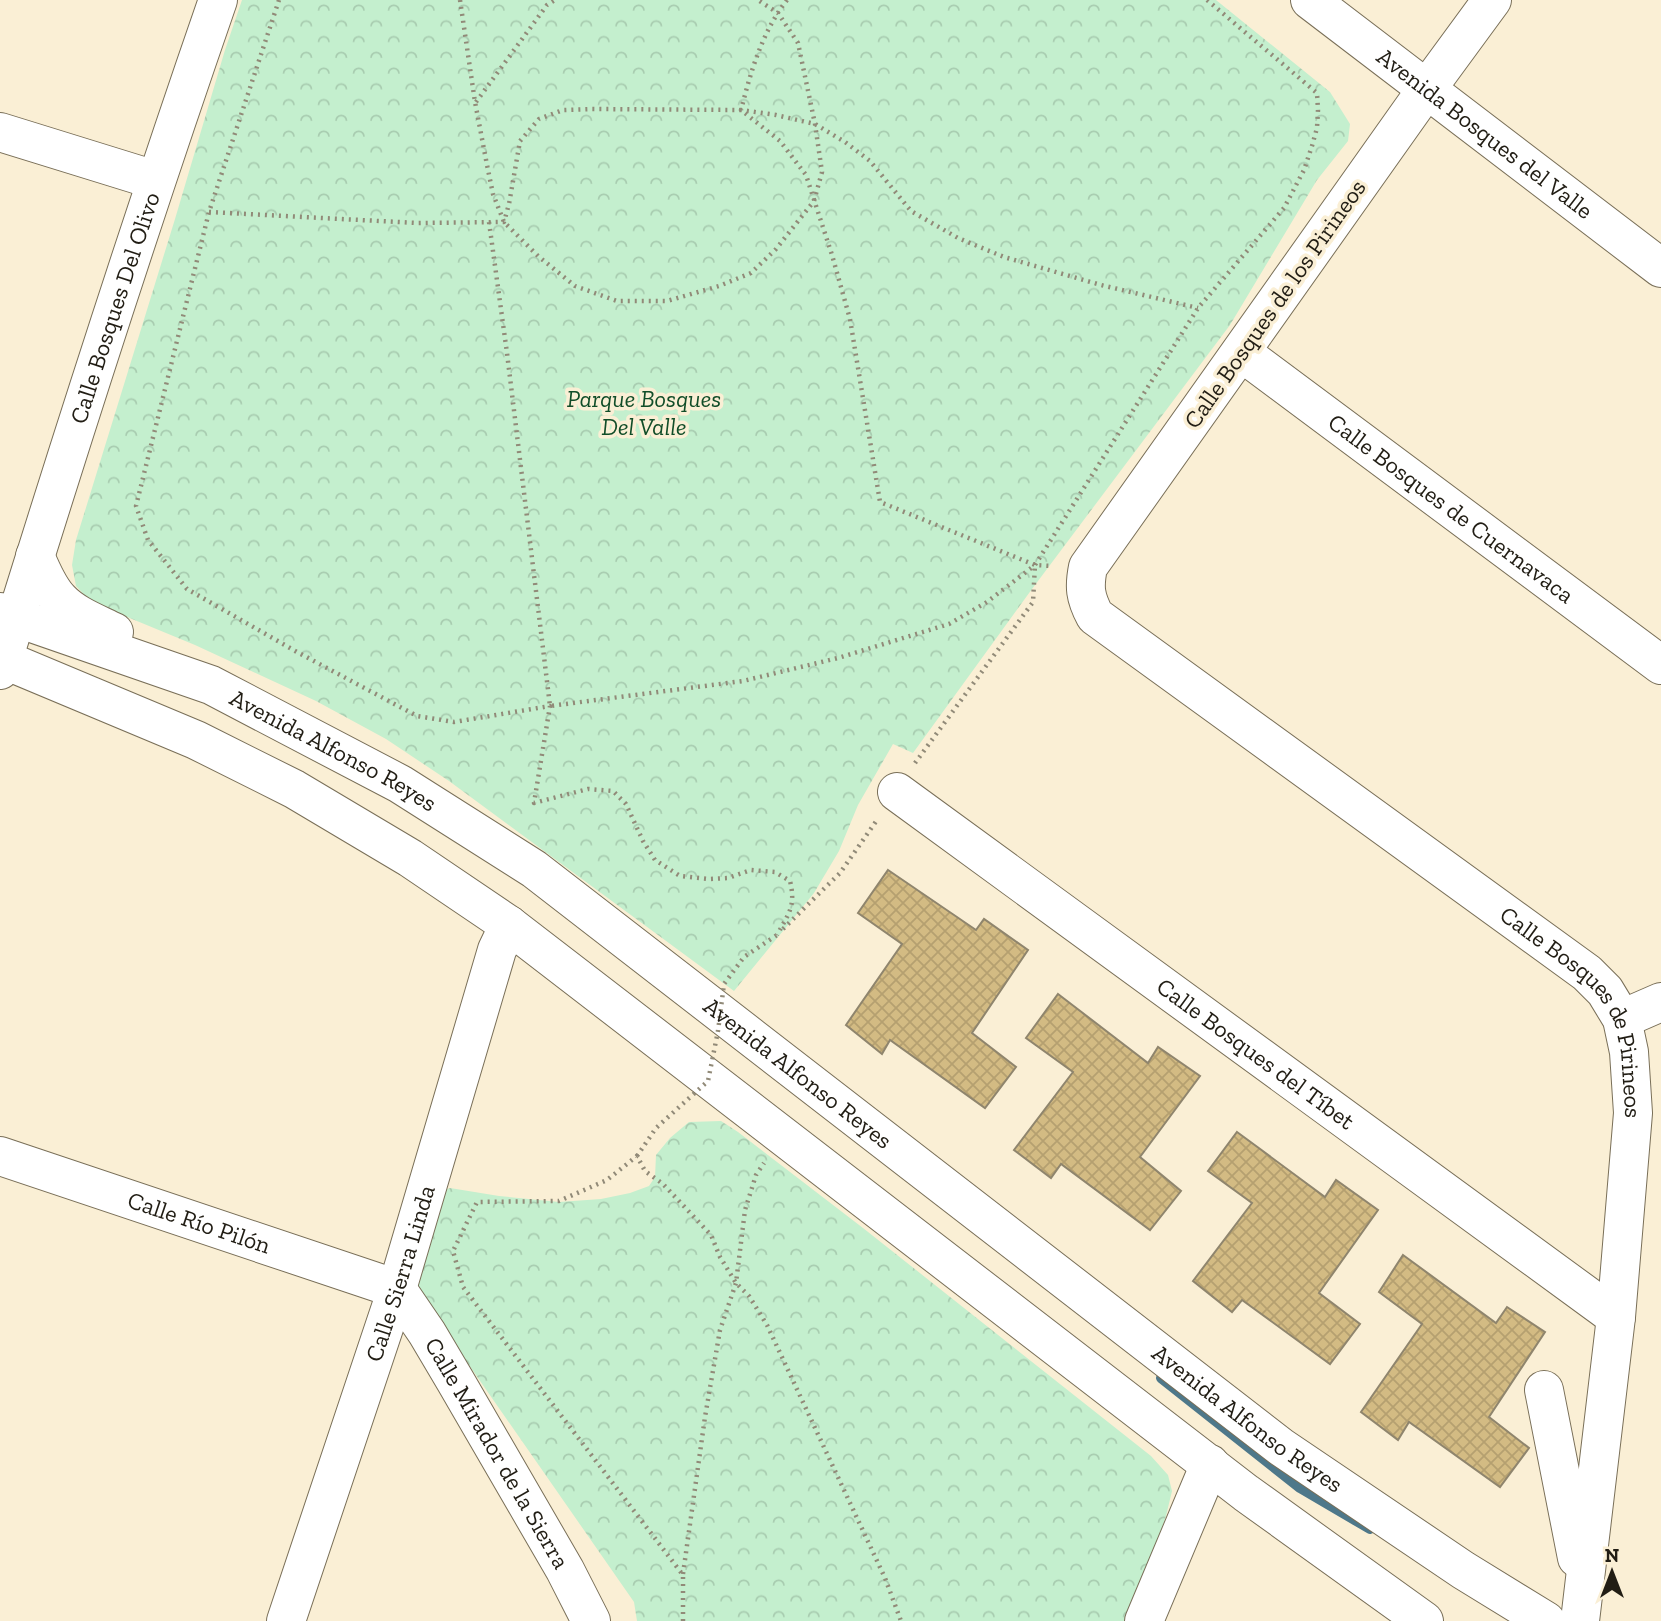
<svg xmlns="http://www.w3.org/2000/svg" width="1661" height="1621" viewBox="0 0 1661 1621" font-family="'Zilla Slab',serif">
  <defs>
    <pattern id="park-crowns" width="20" height="18" patternUnits="userSpaceOnUse" patternTransform="scale(1.75)"><rect width="20" height="18" fill="#c4efce"/><path d="M2 6a3 3 0 1 1 6 0M12 15a3 3 0 1 1 6 0" fill="none" stroke="#a8ccb0"/></pattern>
    <pattern id="building-cross-hatch" width="8" height="8" patternUnits="userSpaceOnUse" patternTransform="scale(1.75)"><rect width="8" height="8" fill="#d3bb83"/><path d="M0 0l8 8M0 8l8-8" fill="none" stroke="#b5a070"/></pattern>
  </defs>
  <rect width="100%" height="100%" fill="#faefd5"/>
  <!-- park -->
  <path fill="url(#park-crowns)" d="M242 0H1216L1330 92 1350 124 1348 141 1317 180 1230 325 1032 589 913 753 893 744 858 805 839 851 814 893 734 991 449 781 386 739 316 701 195 645 91 602 76 586 72 565 76 540 175 219 225 50Z
    M721 1121 738 1132 863 1228 1151 1456 1168 1475 1172 1491 1166 1516 1131 1621H637L634 1602 407 1276 422 1198 450 1188 499 1196 559 1202 601 1199 630 1193 649 1186 655 1177 656 1155 670 1138 689 1122Z"/>
  <g fill="none" stroke-linecap="round" stroke-linejoin="round">
    <!-- stream -->
    <path stroke="#4e788a" stroke-width="10" d="M1161 1378 1300 1488 1370 1529"/>
  </g>
  <!-- building -->
  <path fill="url(#building-cross-hatch)" stroke="#8f856d" stroke-width="2" d="M888 870 976 930 984 919 1028 950 972 1033 1016 1067 985 1108 890 1040 882 1054 846 1025 902 944 858 913Z
    M1058 994 1148 1063 1158 1047 1200 1076 1140 1157 1181 1191 1150 1230 1061 1164 1051 1178 1014 1150 1073 1072 1026 1038Z
    M1237 1132 1325 1197 1336 1180 1378 1210 1319 1293 1360 1324 1330 1364 1242 1300 1232 1312 1193 1281 1252 1203 1208 1171Z
    M1403 1255 1496 1323 1507 1307 1545 1332 1489 1417 1529 1448 1500 1487 1409 1422 1398 1440 1361 1412 1422 1324 1379 1292Z"/>
  <g fill="none" stroke-linecap="round" stroke-linejoin="round">
    <defs>
      <g id="minor">
        <path id="s1" d="M1310 0 1661 268"/>
        <path id="s2" d="M1492 0 1426 90 1088 567C1084 587 1085 597 1095 616L1587 973 1605 991 1622 1019 1629 1052 1633 1113 1616 1317 1580 1621"/>
        <path d="M0 132 155 180"/>
        <path id="s3" d="M1241 352 1661 665"/>
        <path id="s4" d="M0 670C69 446 141 222 218 0"/>
        <path id="s5" d="M897 792 1616 1317"/>
        <path d="M1622 1019 1661 1002"/>
        <path id="s6" d="M0 1156 397 1289 427 1333 456 1382 565 1570 591 1621"/>
        <path d="M1544 1390 1577 1558"/>
        <path id="s7" d="M286 1621 397 1289 497 950 509 925"/>
        <path d="M1144 1621 1210 1464"/>
      </g>
      <g id="major">
        <path d="M35 556C42 571 48 588 60 600 74 615 96 623 114 632"/>
        <path id="s8" d="M0 612 211 685 400 784 534 869 1281 1447 1463 1570 1546 1621"/>
        <path d="M0 658 196 740 294 789 410 858 509 925 1246 1493 1424 1621"/>
      </g>
    </defs>
    <!-- minor casing -->
    <use href="#minor" stroke="#796f58" stroke-width="40"/>
    <!-- major casing -->
    <use href="#major" stroke="#796f58" stroke-width="40"/>
    <!-- path -->
    <path stroke="#918a78" stroke-width="4.5" stroke-dasharray="2 5" stroke-linecap="butt" d="M279 0 209 212 136 506 148 540 187 589 297 652 417 716 454 722 550 706 534 803 588 789 613 791 626 804 643 841 655 860 680 876 709 879 728 878 751 870 775 872 790 881C796 906 789 913 777 935
      M460 0 475 102 487 165 493 194 504 222 538 256 575 286 617 301H667L719 286 751 273 776 249 814 201 822 172 815 124 798 43 778 13 758 0
      M787 0C762 32 751 71 741 110L776 115 815 124 845 142 870 161 911 211 958 238 1004 257 1101 285 1198 308
      M476 102 547 5 555 0
      M209 212 417 223 504 222 509 204 520 141 539 119 563 110 592 109 741 110 780 141 806 175 832 255 850 319 880 502 1035 565 1052 566
      M489 222 507 353 550 706 743 681 838 658 949 624 987 602 1035 565 1198 308 1284 208 1304 170 1312 146 1317 128 1318 110 1317 93 1207 0
      M915 763 1033 602 1035 565
      M783 929 840 873 877 820
      M683 1574 705 1417 720 1330 736 1283 745 1210 756 1175 764 1163
      M683 1621V1575L463 1287 453 1251 477 1202 559 1201 607 1180 637 1156 645 1171 663 1184 711 1235 720 1257 736 1283 749 1296 767 1325 885 1578 901 1621"/>
    <!-- minor -->
    <use href="#minor" stroke="#fff" stroke-width="38"/>
    <!-- major -->
    <use href="#major" stroke="#fff" stroke-width="38"/>
    <!-- path-bridge -->
    <path stroke="#918a78" stroke-width="4.5" stroke-dasharray="2 5" stroke-linecap="butt" d="M637 1156 656 1128 708 1081 718 1031 724 984 744 957 777 935"/>
  </g>
  <g text-anchor="middle" stroke-width="7" stroke-linejoin="round" paint-order="stroke">
    <!-- street labels -->
    <g font-size="24" fill="#211d14" stroke="#faefd5">
      <text dy="8" stroke="none"><textPath href="#s1" startOffset="220">Avenida Bosques del Valle</textPath></text>
      <text transform="translate(1275 304) rotate(-55)" y="8">Calle Bosques de los Pirineos</text>
      <text dy="8" stroke="none"><textPath href="#s4" startOffset="380">Calle Bosques Del Olivo</textPath></text>
      <text dy="8" stroke="none"><textPath href="#s3" startOffset="262">Calle Bosques de Cuernavaca</textPath></text>
      <text dy="8" stroke="none"><textPath href="#s8" startOffset="362">Avenida Alfonso Reyes</textPath></text>
      <text dy="8" stroke="none"><textPath href="#s2" startOffset="1382">Calle Bosques de Pirineos</textPath></text>
      <text dy="8" stroke="none"><textPath href="#s5" startOffset="444">Calle Bosques del Tíbet</textPath></text>
      <text dy="8" stroke="none"><textPath href="#s8" startOffset="929">Avenida Alfonso Reyes</textPath></text>
      <text dy="8" stroke="none"><textPath href="#s6" startOffset="210">Calle Río Pilón</textPath></text>
      <text dy="8" stroke="none"><textPath href="#s7" startOffset="366">Calle Sierra Linda</textPath></text>
      <text dy="8" stroke="none"><textPath href="#s8" startOffset="1496">Avenida Alfonso Reyes</textPath></text>
      <text dy="8" stroke="none"><textPath href="#s6" startOffset="611">Calle Mirador de la Sierra</textPath></text>
    </g>
    <!-- park labels -->
    <g font-size="24" font-style="italic" fill="#114d28" stroke="#faefd5">
      <text x="644" y="407">Parque Bosques<tspan x="644" dy="28">Del Valle</tspan></text>
    </g>
  </g>
  <!-- north arrow -->
  <g transform="translate(1612 1572)" stroke="#faefd5" stroke-width="5" paint-order="stroke">
  <path d="M0-5L12 26L0 18L-12 26Z" fill="#211d14"/>
  <text y="-10" font-size="19" font-weight="bold" text-anchor="middle" fill="#211d14">N</text>
  </g>
</svg>
